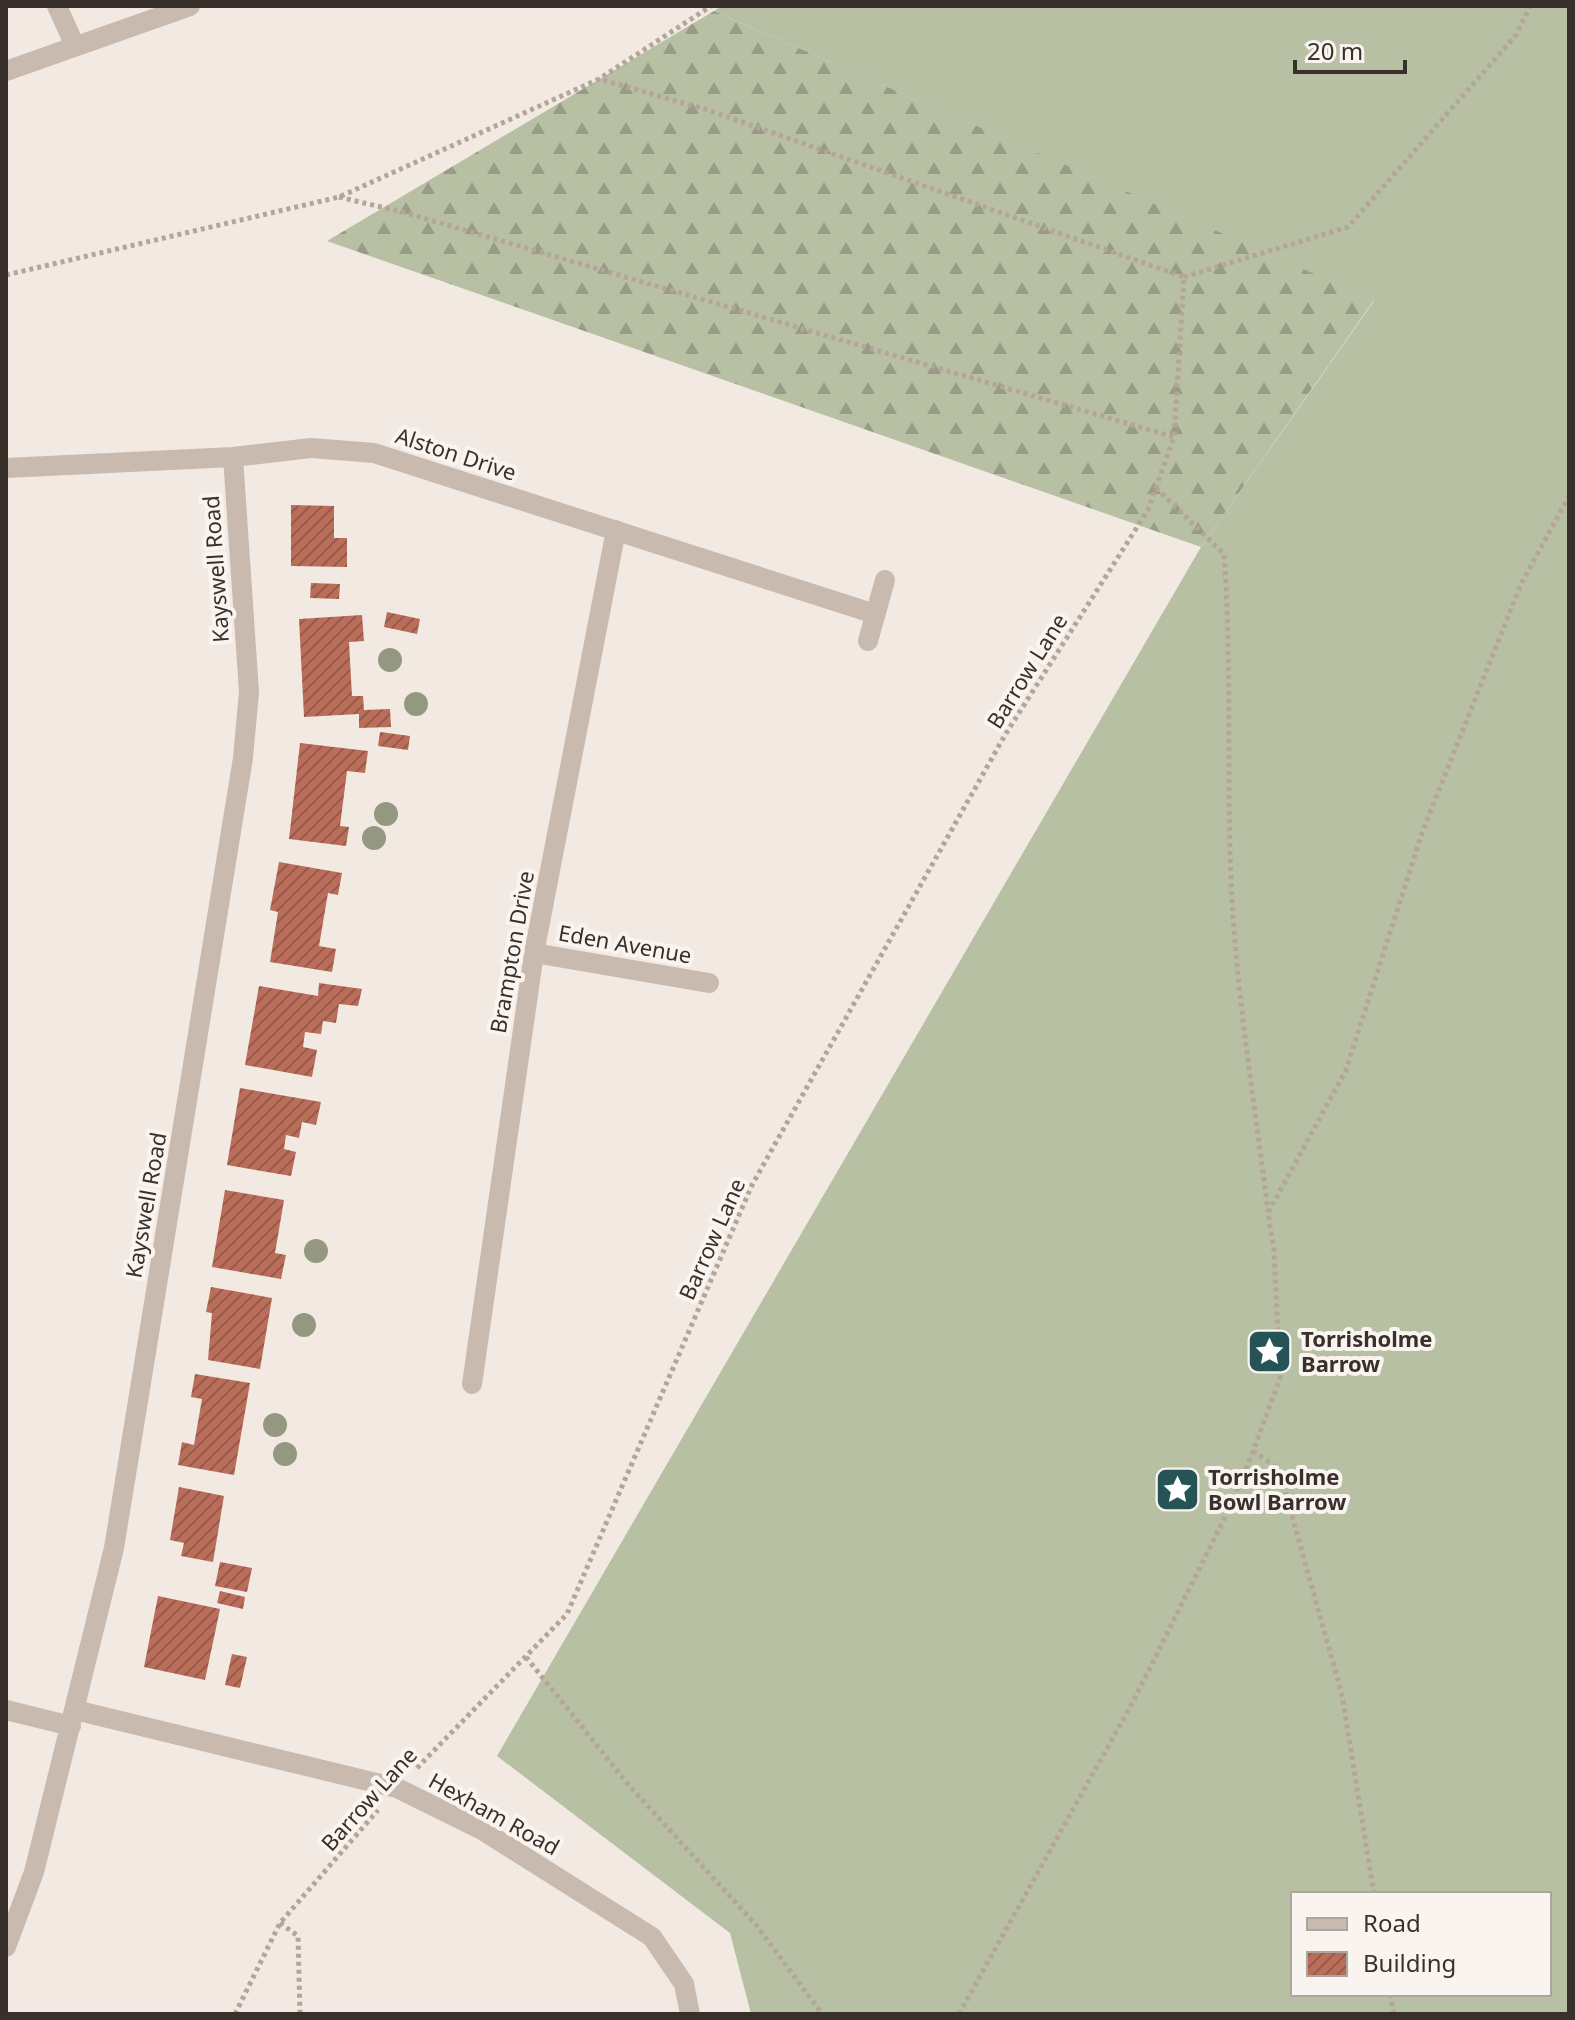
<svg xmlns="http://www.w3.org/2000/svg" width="1575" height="2020" viewBox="0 0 1575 2020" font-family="'Noto Sans',sans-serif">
  <defs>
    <pattern id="forest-firs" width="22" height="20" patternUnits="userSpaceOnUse" patternTransform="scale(2)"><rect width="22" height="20" fill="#b7c0a3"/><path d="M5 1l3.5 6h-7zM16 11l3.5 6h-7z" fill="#969c85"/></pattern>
    <pattern id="building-hatch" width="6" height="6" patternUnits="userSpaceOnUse" patternTransform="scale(2)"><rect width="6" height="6" fill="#ba6d58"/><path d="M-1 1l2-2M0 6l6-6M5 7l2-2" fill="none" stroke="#985a49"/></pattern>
  </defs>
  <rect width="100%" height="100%" fill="#f2eae2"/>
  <!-- grass -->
  <path fill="#b7c0a3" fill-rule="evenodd" d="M722 6H1569V2014H751L730 1933 497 1756 1201 547 1374 301 714 11ZM1293 1894H1549V1994H1293Z"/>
  <!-- forest -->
  <path fill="url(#forest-firs)" d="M714 11 1374 300 1201 547 327 241Z"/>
  <!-- building -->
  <path fill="url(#building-hatch)" d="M291 505 334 506V538H347V567L291 566Z
    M311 583 340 584 339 599 310 598Z
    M387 612 420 619 417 634 384 627Z
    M362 615 364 641 349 642 352 696H363L364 710 390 709 391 727 359 728V714L304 717 299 619Z
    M380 732 410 736 408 750 378 746Z
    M300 743 368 751 365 773 347 771 340 826 349 827 346 846 289 839Z
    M279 862 342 873 338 895 328 893 319 946 336 949 332 972 270 962 278 912 270 910Z
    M319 983 362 989 358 1006 339 1004 336 1023 323 1021 321 1034 305 1032 303 1047 317 1050 312 1077 245 1065 259 986 318 996Z
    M240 1088 321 1102 316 1125 302 1122 299 1138 286 1135 284 1149 296 1152 291 1176 227 1165Z
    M225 1190 284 1200 275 1253 286 1255 281 1279 212 1267Z
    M211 1287 272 1298 260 1369 208 1360 212 1313 206 1312Z
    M195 1374 250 1383 234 1475 178 1465 182 1442 194 1445 202 1399 191 1397Z
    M179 1487 224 1496 213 1562 181 1556 184 1543 170 1540Z
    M220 1562 252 1568 247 1592 215 1586Z
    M220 1591 245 1597 243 1609 217 1603Z
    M158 1596 220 1609 205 1680 144 1667Z
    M232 1654 247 1657 240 1688 225 1685Z"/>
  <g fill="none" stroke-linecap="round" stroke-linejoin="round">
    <!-- path -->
    <path stroke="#b5a499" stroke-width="5" stroke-dasharray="4 4" stroke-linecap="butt" d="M339 197 406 213 1174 437
      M6 275 339 197 599 79 711 6
      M1184 277 1348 227 1516 35 1530 6
      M1156 488 1224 554C1233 675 1225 796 1233 917 1240 1016 1256 1114 1268 1212
      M1253 1451 1279 1469 1342 1695 1374 1894
      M526 1657 627 1783 757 1926 822 2014
      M417 1768 567 1614 752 1185 1005 735 1148 510 1174 437 1184 277 708 110 599 79
      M280 1923 298 1936 300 2014
      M1390 1994 1394 2014
      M235 2014 280 1923 378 1810
      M959 2014 1135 1698 1230 1507 1253 1451 1280 1378 1274 1250 1268 1213 1346 1070 1423 830 1521 584 1569 496"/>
    <!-- minor -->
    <path stroke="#c9baaf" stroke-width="20" d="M57 6 75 46
      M6 71 190 6
      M6 468 233 457 311 448 374 453 875 614
      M868 641 885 580
      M534 953 709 983
      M472 1384 534 953 616 530
      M6 1710 71 1726
      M75 1710 397 1788 482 1830 652 1937 684 1984 690 2014
      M6 1947 34 1872 114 1548 243 758 249 692 233 457"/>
  </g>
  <!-- trees -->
  <g fill="#959881">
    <circle cx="390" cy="660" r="12"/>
    <circle cx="416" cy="704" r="12"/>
    <circle cx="386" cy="814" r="12"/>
    <circle cx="374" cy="838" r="12"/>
    <circle cx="316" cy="1251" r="12"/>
    <circle cx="304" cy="1325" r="12"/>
    <circle cx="275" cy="1425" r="12"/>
    <circle cx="285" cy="1454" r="12"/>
  </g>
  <!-- icons -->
  <defs>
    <symbol id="sight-square" viewBox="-11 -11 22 22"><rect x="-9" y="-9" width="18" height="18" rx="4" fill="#265456" stroke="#f9f4ef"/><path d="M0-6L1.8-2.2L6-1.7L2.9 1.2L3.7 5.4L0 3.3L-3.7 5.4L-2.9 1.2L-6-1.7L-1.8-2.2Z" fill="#fff"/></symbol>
  </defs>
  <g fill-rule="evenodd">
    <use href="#sight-square" x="1244" y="1326" width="51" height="51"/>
    <use href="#sight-square" x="1152" y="1464" width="51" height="51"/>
  </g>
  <g text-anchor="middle" stroke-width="8" stroke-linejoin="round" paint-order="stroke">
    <!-- street labels -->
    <g font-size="22" fill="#39302c" stroke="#f9f4ef">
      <text transform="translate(456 454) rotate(18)" y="8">Alston Drive</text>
      <text transform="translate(216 569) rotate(-94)" y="8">Kayswell Road</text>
      <text transform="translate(1027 671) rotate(-58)" y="8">Barrow Lane</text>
      <text transform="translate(625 944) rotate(10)" y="8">Eden Avenue</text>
      <text transform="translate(512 952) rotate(-80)" y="8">Brampton Drive</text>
      <text transform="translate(146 1205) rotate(-80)" y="8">Kayswell Road</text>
      <text transform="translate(712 1239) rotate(-66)" y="8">Barrow Lane</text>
      <text transform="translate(369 1799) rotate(-48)" y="8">Barrow Lane</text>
      <text transform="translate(494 1814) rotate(29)" y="8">Hexham Road</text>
    </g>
    <!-- poi labels -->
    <g font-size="22" font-weight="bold" fill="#39302c" stroke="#f9f4ef" text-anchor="start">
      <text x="1301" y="1347">Torrisholme<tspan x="1301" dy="25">Barrow</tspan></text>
      <text x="1208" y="1485">Torrisholme<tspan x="1208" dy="25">Bowl Barrow</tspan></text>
    </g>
  </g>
  <!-- border -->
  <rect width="1575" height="2020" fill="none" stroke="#39302c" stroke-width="16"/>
  <!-- legend -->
  <rect x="1291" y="1892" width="260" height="104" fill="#f9f4ef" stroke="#aca6a1" stroke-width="2"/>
  <rect x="1307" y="1918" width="40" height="12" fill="#c9baaf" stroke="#aca6a1" stroke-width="2"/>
  <text x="1363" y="1932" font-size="24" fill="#39302c">Road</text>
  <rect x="1307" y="1952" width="40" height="24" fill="url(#building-hatch)" stroke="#aca6a1" stroke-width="2"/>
  <text x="1363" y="1972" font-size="24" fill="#39302c">Building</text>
  <!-- scale -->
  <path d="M1295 60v12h110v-12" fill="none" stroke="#39302c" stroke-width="4"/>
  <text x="1307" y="60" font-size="24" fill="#39302c" stroke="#f9f4ef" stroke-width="6" paint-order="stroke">20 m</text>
</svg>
